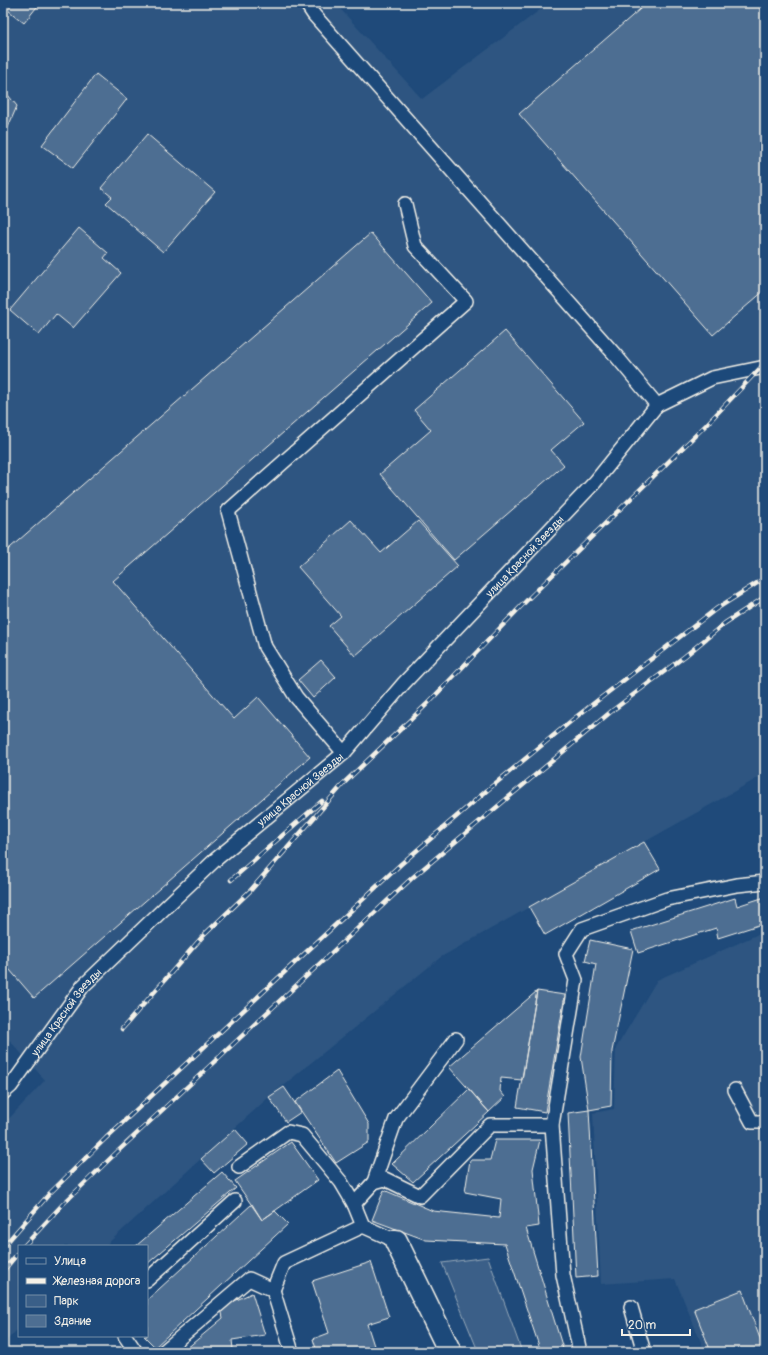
<svg xmlns="http://www.w3.org/2000/svg" width="768" height="1355" viewBox="0 0 768 1355" font-family="Pangolin,sans-serif">
  <rect width="100%" height="100%" fill="#1f4a7a"/>
  <filter id="ink" filterUnits="userSpaceOnUse"><feTurbulence type="fractalNoise" baseFrequency=".025" numOctaves="2"/><feDisplacementMap in="SourceGraphic" scale="8" xChannelSelector="R" yChannelSelector="G"/><feConvolveMatrix kernelMatrix="1 2 1 2 8 2 1 2 1" color-interpolation-filters="sRGB"/></filter>
  <g filter="url(#ink)">
    <!-- built -->
    <path fill="#2d5581" d="M3 3H335L422 99 549 3H765V774L441 957 269 1097 105 1246H19V1328L3 1344V1125L45 1080 3 1033V139L17 106 3 89Z
      M765 931V1352H705L675 1279 601 1284 593 1113 614 1109 616 1048 657 980Z"/>
    <!-- green -->
    <path fill="#3a5f88" stroke="#97a8b8" d="M488 1257 522 1352 478 1351 442 1263Z"/>
    <!-- building -->
    <path fill="#4d6e92" stroke="#f4f1e8" d="M3 3H40L24 23 3 6Z
      M647 3H765V290L713 335 519 114Z
      M96 74 127 99 73 168 42 145Z
      M3 89 17 106 3 139Z
      M147 134 215 192 163 252 106 203 112 197 101 188Z
      M79 228 108 253 104 258 121 273 73 328 56 314 39 335 10 310Z
      M371 233 432 303 113 581 234 719 258 697 310 757 34 998 3 962V554Z
      M505 331 584 422 551 450 564 465 454 560 380 474 431 430 414 410Z
      M351 520 381 553 418 521 458 566 355 656 329 626 341 616 298 567Z
      M321 660 336 677 313 698 298 680Z
      M644 842 660 869 545 935 529 907Z
      M765 897V923L718 938 716 928 638 953 631 931 735 898 737 906Z
      M590 940 633 949 612 1051 611 1106 589 1110 581 1057 596 964 585 961Z
      M537 991 522 1080 501 1078 500 1091 505 1097 489 1112 449 1067Z
      M537 991 565 995 545 1112 517 1107Z
      M337 1071 369 1124V1142L336 1163 295 1102Z
      M284 1087 301 1112 286 1122 269 1097Z
      M469 1089 489 1112 413 1182 392 1164Z
      M589 1110 598 1276 576 1278 568 1113Z
      M235 1129 248 1144 214 1173 201 1159Z
      M495 1140H540L533 1169 539 1226 526 1228 564 1352H541L505 1244 426 1240 372 1220 384 1190 433 1211 499 1218 501 1199 465 1192 470 1160H490Z
      M291 1142 318 1180 262 1220 235 1181Z
      M222 1172 236 1188 147 1264V1246H136Z
      M252 1204 262 1220 275 1211 288 1224 155 1347 144 1336H147V1300Z
      M371 1262 389 1317 367 1324 376 1352H317L313 1339 329 1333 312 1281Z
      M742 1290 765 1352H711L694 1309Z
      M252 1293 265 1335 232 1340 233 1349 229 1352H189L186 1349 223 1318 221 1307Z"/>
    <g fill="none" stroke-linecap="round" stroke-linejoin="round">
      <defs>
        <g id="lane">
          <path d="M306 3 314 15 617 357 657 405"/>
          <path d="M344 753 296 697 265 647 228 511 466 301 415 246 405 204"/>
          <path d="M735 1090 752 1122H765"/>
          <path id="s1" d="M3 1093 11 1086 83 986 215 860 344 753 404 683 595 482 657 405 712 378 765 367"/>
          <path d="M239 1167 288 1132 302 1135 341 1182 354 1204 363 1226"/>
          <path d="M374 1182 385 1179 420 1196 490 1125H552"/>
          <path d="M354 1204 374 1182 396 1119 456 1039"/>
          <path d="M147 1280 235 1201"/>
          <path d="M273 1290 292 1352"/>
          <path d="M631 1307 644 1352"/>
          <path d="M125 1336 136 1352"/>
          <path d="M163 1352 249 1279 273 1290 284 1263 363 1226 396 1241"/>
          <path d="M580 1352 563 1275 552 1125 576 980 566 954 582 929 667 899 737 885 765 882"/>
        </g>
        <path id="street" d="M396 1241 450 1352"/>
      </defs>
      <!-- lane casing -->
      <use href="#lane" stroke="#f4f1e8" stroke-width="16"/>
      <!-- street casing -->
      <use href="#street" stroke="#f4f1e8" stroke-width="25"/>
      <!-- lane -->
      <use href="#lane" stroke="#1f4a7a" stroke-width="13"/>
      <!-- street -->
      <use href="#street" stroke="#1f4a7a" stroke-width="22"/>
      <defs>
        <path id="rail" d="M231 880 322 801
          M122 1029 203 936 250 891 345 782 427 704 529 598 706 425 765 363
          M24 1246 63 1204 117 1152 412 878 613 710 685 656 725 623 765 597
          M3 1247 50 1193 106 1138 401 864 491 787 576 717 716 609 765 578
          M3 1271 19 1252"/>
      </defs>
      <!-- rail casing -->
      <use href="#rail" stroke="#f4f1e8" stroke-width="4.5"/>
      <!-- rail -->
      <use href="#rail" stroke="#1f4a7a" stroke-width="3" stroke-dasharray="9" stroke-linecap="butt"/>
    </g>
  </g>
  <g text-anchor="middle" stroke-width="3.5" stroke-linejoin="round" paint-order="stroke">
    <!-- street labels -->
    <g font-size="11" fill="#f4f1e8" stroke="#1f4a7a">
      <text dy="4" stroke="none"><textPath href="#s1" startOffset="751">улица Красной Звезды</textPath></text>
      <text dy="4" stroke="none"><textPath href="#s1" startOffset="427">улица Красной Звезды</textPath></text>
      <text dy="4" stroke="none"><textPath href="#s1" startOffset="103">улица Красной Звезды</textPath></text>
    </g>
  </g>
  <!-- margin -->
  <rect width="768" height="1355" fill="none" stroke="#1f4a7a" stroke-width="16"/>
  <rect x="8" y="8" width="752" height="1339" fill="none" stroke="#f4f1e8" stroke-width="1.5" filter="url(#ink)"/>
  <!-- legend -->
  <rect x="18" y="1245" width="130" height="92" fill="#1f4a7a" stroke="#748da6"/>
  <rect x="26" y="1258" width="20" height="6" fill="#1f4a7a" stroke="#748da6"/>
  <text x="54" y="1265" font-size="12" fill="#f4f1e8">Улица</text>
  <rect x="26" y="1278" width="20" height="6" fill="#f4f1e8" stroke="#748da6"/>
  <text x="54" y="1285" font-size="12" fill="#f4f1e8">Железная дорога</text>
  <rect x="26" y="1295" width="20" height="12" fill="#3a5f88" stroke="#748da6"/>
  <text x="54" y="1305" font-size="12" fill="#f4f1e8">Парк</text>
  <rect x="26" y="1315" width="20" height="12" fill="#4d6e92" stroke="#748da6"/>
  <text x="54" y="1325" font-size="12" fill="#f4f1e8">Здание</text>
  <!-- scale -->
  <path d="M622 1329v6h68v-6" fill="none" stroke="#f4f1e8" stroke-width="2"/>
  <text x="628" y="1329" font-size="12" fill="#f4f1e8" stroke="#1f4a7a" stroke-width="3" paint-order="stroke">20 m</text>
</svg>
